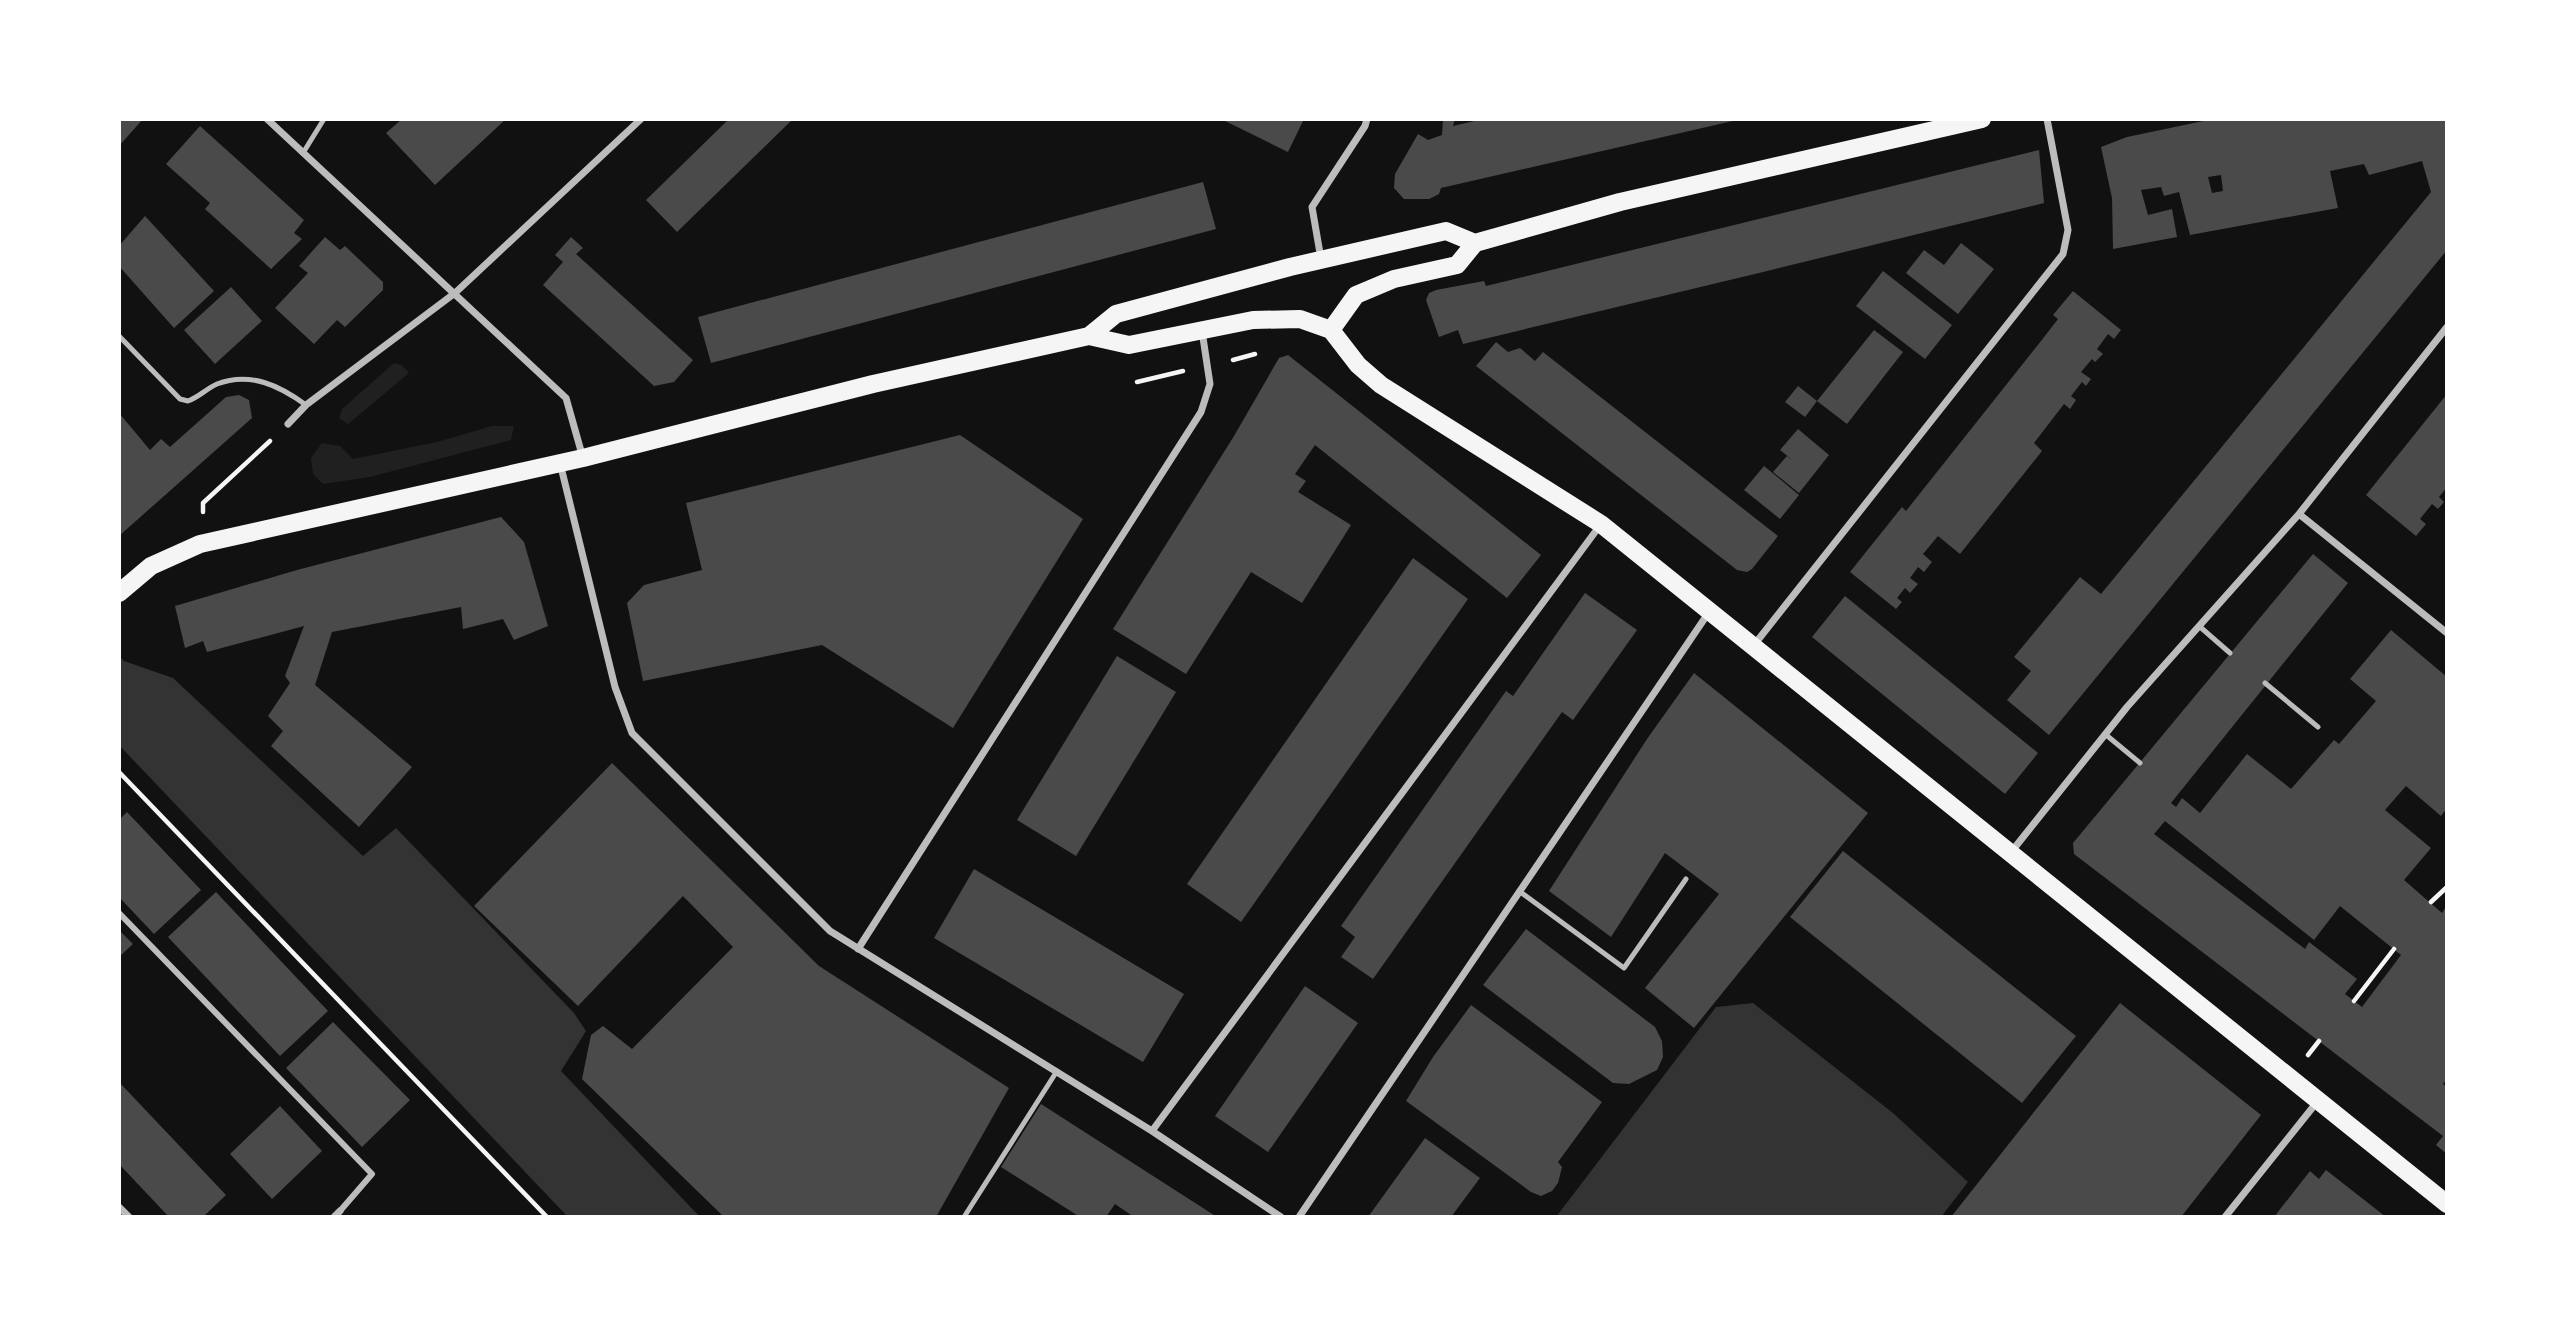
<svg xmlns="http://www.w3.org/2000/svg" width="2566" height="1336" viewBox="0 0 2566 1336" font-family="Roboto,sans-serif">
  <rect width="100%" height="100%" fill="#111"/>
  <!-- green -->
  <path fill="#202020" d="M394 363 402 365 409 373 348 424 339 418 342 409Z
    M492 426H514L511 440 370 477 323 484 313 474 311 458 322 443 340 446 353 459 437 442Z"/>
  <!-- water -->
  <path fill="#333" d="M119 656 124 661 173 678 363 856 396 828 574 1013 586 1031 561 1071 700 1217H568L119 745Z
    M1753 1003 1893 1113 1968 1182 1941 1217H1556L1716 1007Z"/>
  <!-- building -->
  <path fill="#4a4a4a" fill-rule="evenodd" d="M119 119H143L119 146Z
    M402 119H506L435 185 386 133Z
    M729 119H793L677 232 646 200Z
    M1221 119H1304L1288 152Z
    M1443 119H1455L1453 126 1483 119 1737 120 1441 188 1439 194 1429 199H1404L1394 188 1395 174 1418 134 1428 140 1442 135Z
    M2213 119H2447V250L2049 735 2007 700 2031 671 2014 657 2080 577 2101 594 2431 192 2422 161 2369 175 2364 164 2330 171 2338 208 2190 235 2179 192 2164 196 2161 187 2141 190 2148 215 2172 209 2177 237 2113 249 2112 198 2101 147 2127 137ZM2221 175 2223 191 2212 193 2208 177Z
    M200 126 304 220 294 233 302 239 271 269 205 209 210 203 166 164Z
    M2039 150 2044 203 1759 273 1463 344 1458 330 1439 337 1426 300 1429 293 1436 290 1484 281 1486 286Z
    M1203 182 1216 229 711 363 698 317Z
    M145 216 214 291 174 328 119 266V246Z
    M325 237 340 250 345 246 383 282V290L345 327 337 320 314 344 275 308 308 273 299 266Z
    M571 237 583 248 576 254 693 360 674 382 654 386 543 285 563 262 555 255Z
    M1961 243 1994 269 1958 314 1906 273 1924 250 1944 265Z
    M1883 271 1952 325 1925 359 1856 306Z
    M231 287 262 321 215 364 184 330Z
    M2073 291 2121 330 2114 339 2108 334 2097 349 2103 354 2095 362 2092 359 2081 372 2091 379 2086 386 2082 382 2071 396 2076 400 2070 409 2064 404 2034 443 2042 451 1960 554 1938 536 1923 554 1932 562 1924 572 1918 567 1910 578 1918 584 1910 593 1905 588 1897 598 1902 602 1896 609 1850 572 1902 507 1906 511 2041 341 2058 319 2053 315Z
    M1874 330 1903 352 1847 424 1817 401Z
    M1496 342 1508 352 1520 348 1535 361 1543 352 1778 536 1752 569 1747 572 1737 570 1476 366Z
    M1288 355 1541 555 1507 598 1315 445 1295 474 1306 481 1298 492 1351 525 1302 603 1251 572 1186 674 1113 629 1234 436 1279 358Z
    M1798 386 1817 401 1805 417 1785 402Z
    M2447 394V487L2439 497 2444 502 2438 509 2432 504 2420 519 2426 524 2416 536 2366 495Z
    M239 395 249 400 252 418 119 536V413L150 450 161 439 170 447 226 397Z
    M1798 429 1829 455 1799 493 1773 472 1787 456 1795 462 1780 450Z
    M960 435 1083 519 953 728 822 645 643 681 627 603 644 585 702 570 686 503Z
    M1764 466 1799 495 1780 519 1744 490Z
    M501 517 524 542 548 626 514 640 503 619 463 629 461 607 332 632 315 685 412 767 359 827 271 746 283 731 268 716 290 683 285 676 304 626 207 652 203 641 185 648 175 606 297 570Z
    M2313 554 2348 583 2171 803 2176 807 2182 798 2200 813 2247 754 2291 789 2334 740 2339 744 2376 701 2350 679 2391 630 2447 677V808L2441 816 2406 786 2385 810 2431 848 2404 880 2442 913 2447 905V1079L2443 1084 2447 1087V1154L2436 1145 2443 1136 2074 854 2073 843ZM2165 821 2314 940 2340 906 2401 955 2362 1007 2345 994 2357 979 2309 942 2305 949 2154 834Z
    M1413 558 1468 599 1241 922 1187 884Z
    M1585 593 1637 630 1573 720 1562 712 1373 979 1341 957 1355 937 1341 926 1506 691 1513 696Z
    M1845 596 2038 753 2005 794 1812 637Z
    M1117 656 1176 692 1076 856 1017 820Z
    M1694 673 1868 813 1694 1028 1645 988 1719 894 1665 853 1611 937 1549 891 1647 739Z
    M612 763 819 966 1009 1088 936 1217H724L582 1079 591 1035 603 1026 632 1049 733 947 683 896 578 1006 474 906Z
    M127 812 201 890 154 934 119 897V820Z
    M1843 851 2076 1036 2022 1103 1790 917Z
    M974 869 1184 994 1143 1062 934 938Z
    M216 892 328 1011 280 1056 168 937Z
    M1526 929 1655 1027 1662 1041 1663 1057 1657 1070 1629 1084 1613 1083 1483 985Z
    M119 930 133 944 119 957Z
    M1305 986 1358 1023 1268 1152 1215 1116Z
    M2120 1003 2261 1115 2181 1217H1951Z
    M1471 1005 1602 1102 1558 1162 1562 1167 1558 1183 1552 1191 1541 1196 1531 1192 1406 1101 1433 1057Z
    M333 1022 410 1100 362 1147 286 1068Z
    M119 1082 226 1195 203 1217H169L119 1164Z
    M1041 1104 1217 1217H1134L1115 1204 1106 1217H1080L1001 1167Z
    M280 1106 322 1151 272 1199 230 1154Z
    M1425 1138 1480 1178 1451 1217H1368Z
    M2326 1170 2386 1217H2274L2310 1171 2319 1179Z"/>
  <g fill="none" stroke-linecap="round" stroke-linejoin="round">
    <!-- path -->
    <path stroke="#f5f5f5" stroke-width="4.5" d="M1233 360 1255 354
      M1137 382 1183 371
      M203 512V503L270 441
      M119 772 547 1217
      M2431 902 2447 887
      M2354 1001 2394 949
      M2308 1055 2319 1041"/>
    <!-- service -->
    <path stroke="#bcbcbc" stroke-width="5" d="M303 153 324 119
      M119 336 180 399 188 401C199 397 206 389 217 384 250 371 280 386 306 405
      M2199 626 2230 653
      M2265 683 2318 727
      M2105 734 2140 763
      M1519 891 1624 968 1686 879
      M964 1217 1057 1071"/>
    <!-- pedestrian -->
    <path stroke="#bcbcbc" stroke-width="6" d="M119 913 372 1174 340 1211"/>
    <!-- minor -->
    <path stroke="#bcbcbc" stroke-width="7" d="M267 119 566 398 583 458
      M1321 259 1312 207 1365 126 1367 119
      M288 424 306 405 455 293 641 119
      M560 463 615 687 632 733 830 931 1152 1131 1281 1217
      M2299 514 2447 633
      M1754 645 2063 254 2068 230 2047 119
      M2012 851 2127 707 2299 514 2447 327
      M858 949 1201 412 1210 384 1202 331
      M1152 1131 1601 524
      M119 1207 129 1217
      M334 1217 340 1211
      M1299 1217 1709 612
      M2225 1217 2317 1102"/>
    <!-- primary -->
    <path stroke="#f5f5f5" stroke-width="18" d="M1331 330 1356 295 1394 279 1457 265 1475 243
      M1089 336 1129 345 1253 320 1300 319 1331 330 1358 365 1381 385 1601 524 2447 1204
      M119 593 151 566 200 544 583 458 873 384 1089 336 1116 314 1290 267 1446 231 1475 243 1620 202 1982 119"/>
  </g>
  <!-- border -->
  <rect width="2566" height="1336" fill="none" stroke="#ffffff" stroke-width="242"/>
</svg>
